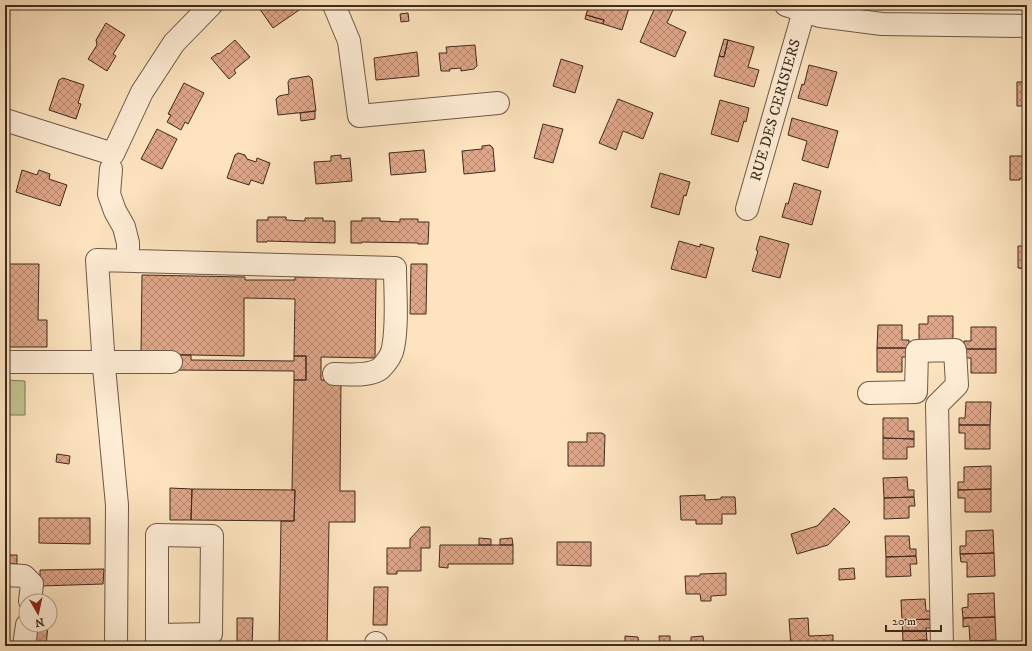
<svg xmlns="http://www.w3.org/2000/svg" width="1032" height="651" viewBox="0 0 1032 651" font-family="'IM FELL DW Pica',serif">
  <defs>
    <pattern id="building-cross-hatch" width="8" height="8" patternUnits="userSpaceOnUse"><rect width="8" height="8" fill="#dfa689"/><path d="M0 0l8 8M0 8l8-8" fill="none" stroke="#b6876f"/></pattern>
  </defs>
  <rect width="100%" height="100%" fill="#fde4bf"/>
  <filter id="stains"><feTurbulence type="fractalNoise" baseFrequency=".005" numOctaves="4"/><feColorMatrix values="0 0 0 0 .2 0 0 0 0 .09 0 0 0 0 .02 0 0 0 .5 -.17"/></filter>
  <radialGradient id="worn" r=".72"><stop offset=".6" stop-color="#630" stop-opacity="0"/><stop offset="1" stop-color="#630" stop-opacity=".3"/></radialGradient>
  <!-- green -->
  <path fill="#c2c390" stroke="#807756" d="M5 380 25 381V415H5Z"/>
  <!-- building -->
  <path fill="url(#building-cross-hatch)" stroke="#3e2b1d" d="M120 5H130L125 10Z
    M257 5H300L302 8 273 28Z
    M589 5H630L622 30 603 24 604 20 586 15Z
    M656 5H675L667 23 686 32 675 57 640 42Z
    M408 13 409 21 401 22 400 14Z
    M586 15 604 20 603 24 585 19Z
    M106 23 125 35 113 54 116 56 107 71 88 59 97 45 96 40Z
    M724 39 728 40 724 57 719 56Z
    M235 40 250 57 234 70 236 73 229 79 211 58 218 53 219 54Z
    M728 40 754 47 748 67 759 70 754 87 714 76 719 56 724 57Z
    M475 45 477 66 474 69 461 71V68L449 69 450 71H441L439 53H447L446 47Z
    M417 52 419 76 376 80 374 58Z
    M561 59 583 66 575 93 553 86Z
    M809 65 837 72 827 106 798 98 802 84 804 85Z
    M309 76 312 79 316 111 278 115 276 99 279 96 289 94 288 82 290 79Z
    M63 78 84 85 78 103 81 104 76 119 49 110 59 80Z
    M1017 82H1027V106H1017Z
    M184 83 204 93 188 124 185 122 181 130 167 122 171 115 168 114Z
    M618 99 653 113 643 139 623 131 616 150 599 143Z
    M720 100 749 108 746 122 744 121 738 142 711 134Z
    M315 111V119L301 121 300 113Z
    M792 118 838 131 828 168 802 160 807 141 788 135Z
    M543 124 563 129 553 163 534 158Z
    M157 129 177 139 162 169 141 159Z
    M490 145 493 148 495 171 464 174 462 151 482 149V146Z
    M424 150 426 172 391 175 389 153Z
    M238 153 245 155 247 159 256 162 257 158 270 163 263 184 251 180 249 185 227 178 235 155Z
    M341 155V159L350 158 352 181 316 184 314 162 331 161V156Z
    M1010 156H1027V178H1020V180H1010Z
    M22 170 37 175 39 170 50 174 49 179 67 185 60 206 16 192Z
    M660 173 690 182 686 196 684 195 679 215 651 207Z
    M794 183 821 191 812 225 782 217 786 203 788 204Z
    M268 217H286V220L305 221V218H323V221H335V243L267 241V242H257V220H268Z
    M362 218H380V221L400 222V219H418V222H429L428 244H418V243L362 242V243H351V221H362Z
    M760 236 789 244 780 278 752 271 758 251 756 250Z
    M679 241 700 247V244L714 248 706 278 671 269Z
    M1018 246H1027V269L1018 268Z
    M5 264H39L38 320H47V347H5Z
    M411 264H427L426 314H410Z
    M142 275 245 277V280H295V277L376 278 375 358 321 357V380H341L340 491H355V522H329L327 646H279L281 521H294L295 490H292L294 380H306V356H294L295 299 244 298V356L141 354Z
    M928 316H953V340H919V324H928Z
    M1024 320H1027V355H1024Z
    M878 325H902V340H909V348H877Z
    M971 327H996V349H964V341H971Z
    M877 348H909V357H902V372H877Z
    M964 349H996V373H971V358H964Z
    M173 355H191V360L294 361V356H306V380H294V371L173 370Z
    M966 402H991L990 425H959V418H965Z
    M1023 409H1027V431H1023Z
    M883 418H908V431H914V439L883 438Z
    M959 425H990V449H965V433H959Z
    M587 433H602L605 435 604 466H568V442H587Z
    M883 438 914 439V447H907V459H883Z
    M57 454 70 456 69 464 56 462Z
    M991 466V489L958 490V482H964V467Z
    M907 477 908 490H914V497L884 498 883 478Z
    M170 488 192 489 191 520H170Z
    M192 489 295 490 294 521 191 520Z
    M991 489V512H965V498H958V490Z
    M705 495V500L721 499V497H735L736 514H722V524H696V520H681L680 496Z
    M914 497 915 506H909V518L884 519V498Z
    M834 508 850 522 828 545 797 554 791 534 817 526Z
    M39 518H90V544L39 543Z
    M421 527H430V548H421V571H397V574H387V548H410V539Z
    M993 530 994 553 960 554V546H966V531Z
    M885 536H909L910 549H916V556L886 557Z
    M479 538 491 539V545H479Z
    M512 538 513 545H500V539Z
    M557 542H591V566L557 565Z
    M440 545H513V564H448V568L439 567Z
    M994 553 995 576 967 577V562H961L960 554Z
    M5 555H17V564H5Z
    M916 556 917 564H910L911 576 886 577V557Z
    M854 568 855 579 839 580V569Z
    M104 569 103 584 40 586V570Z
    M726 573V595L711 596V601H701L700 594H686L685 576H700V574Z
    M374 587H388L387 625H373Z
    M994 593 995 617 963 618 962 608 968 607V594Z
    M925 599 926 611H932V619L902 620 901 600Z
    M995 617 996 640 970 641 969 626 963 627V618Z
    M237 618H253L252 646H237Z
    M808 618 809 636 833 635V646H791L789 619Z
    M932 619 933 628H926L927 640 903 641 902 620Z
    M34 625H48L46 646H31Z
    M625 636 638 637 639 644H625Z
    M659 636H670V646H660Z
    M703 636 704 646H691V637Z
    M927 640V646H904L903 641Z
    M625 644H639V646H625Z"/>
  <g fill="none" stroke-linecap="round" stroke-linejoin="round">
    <defs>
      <path id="minor" d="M334 5 349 41 359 116 498 103
        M786 5 820 16 882 24 1027 26
        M5 120 113 154 142 92 174 43 211 5
        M111 169 109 194 115 211 124 227 128 243V261
        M747 209 804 11
        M5 362H171
        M869 393 916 392 917 351 955 350 957 385 937 405 942 646
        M5 575 24 576 32 584 30 601
        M24 646 27 625
        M116 646 117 505 104 367 97 260 395 268C395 293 398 323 393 348 392 355 385 364 380 369 368 377 348 374 334 374
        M157 646V535L212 536 211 634 157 635
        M376 646V643"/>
    </defs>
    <!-- minor casing -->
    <use href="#minor" stroke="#6e5946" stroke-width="24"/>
    <!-- minor -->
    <use href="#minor" stroke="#feedd5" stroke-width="22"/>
  </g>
  <g text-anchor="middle" stroke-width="3" stroke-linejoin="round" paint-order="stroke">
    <!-- street labels -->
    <g font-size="15" fill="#3e2b1d" stroke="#feedd5">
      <text transform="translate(775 110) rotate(-74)" y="5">RUE DES CERISIERS</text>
    </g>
  </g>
  <!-- margin -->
  <rect width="1032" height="651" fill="none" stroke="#fde4bf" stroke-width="20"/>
  <rect x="6" y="6" width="1020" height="639" fill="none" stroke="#3e2b1d" stroke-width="2"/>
  <rect x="10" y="10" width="1012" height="631" fill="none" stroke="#3e2b1d"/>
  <!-- north arrow -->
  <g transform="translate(38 613) rotate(171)"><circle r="19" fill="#feedd5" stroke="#b19f8b"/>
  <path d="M0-3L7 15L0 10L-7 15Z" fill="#8f2418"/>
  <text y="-6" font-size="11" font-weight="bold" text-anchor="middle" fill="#3e2b1d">N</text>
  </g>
  <!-- scale -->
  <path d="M886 625v6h55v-6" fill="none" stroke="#3e2b1d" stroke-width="2"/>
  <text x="892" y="625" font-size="12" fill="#3e2b1d" stroke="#feedd5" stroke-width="3" paint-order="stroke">20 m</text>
  <rect width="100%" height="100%" filter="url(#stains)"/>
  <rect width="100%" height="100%" fill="url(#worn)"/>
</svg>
